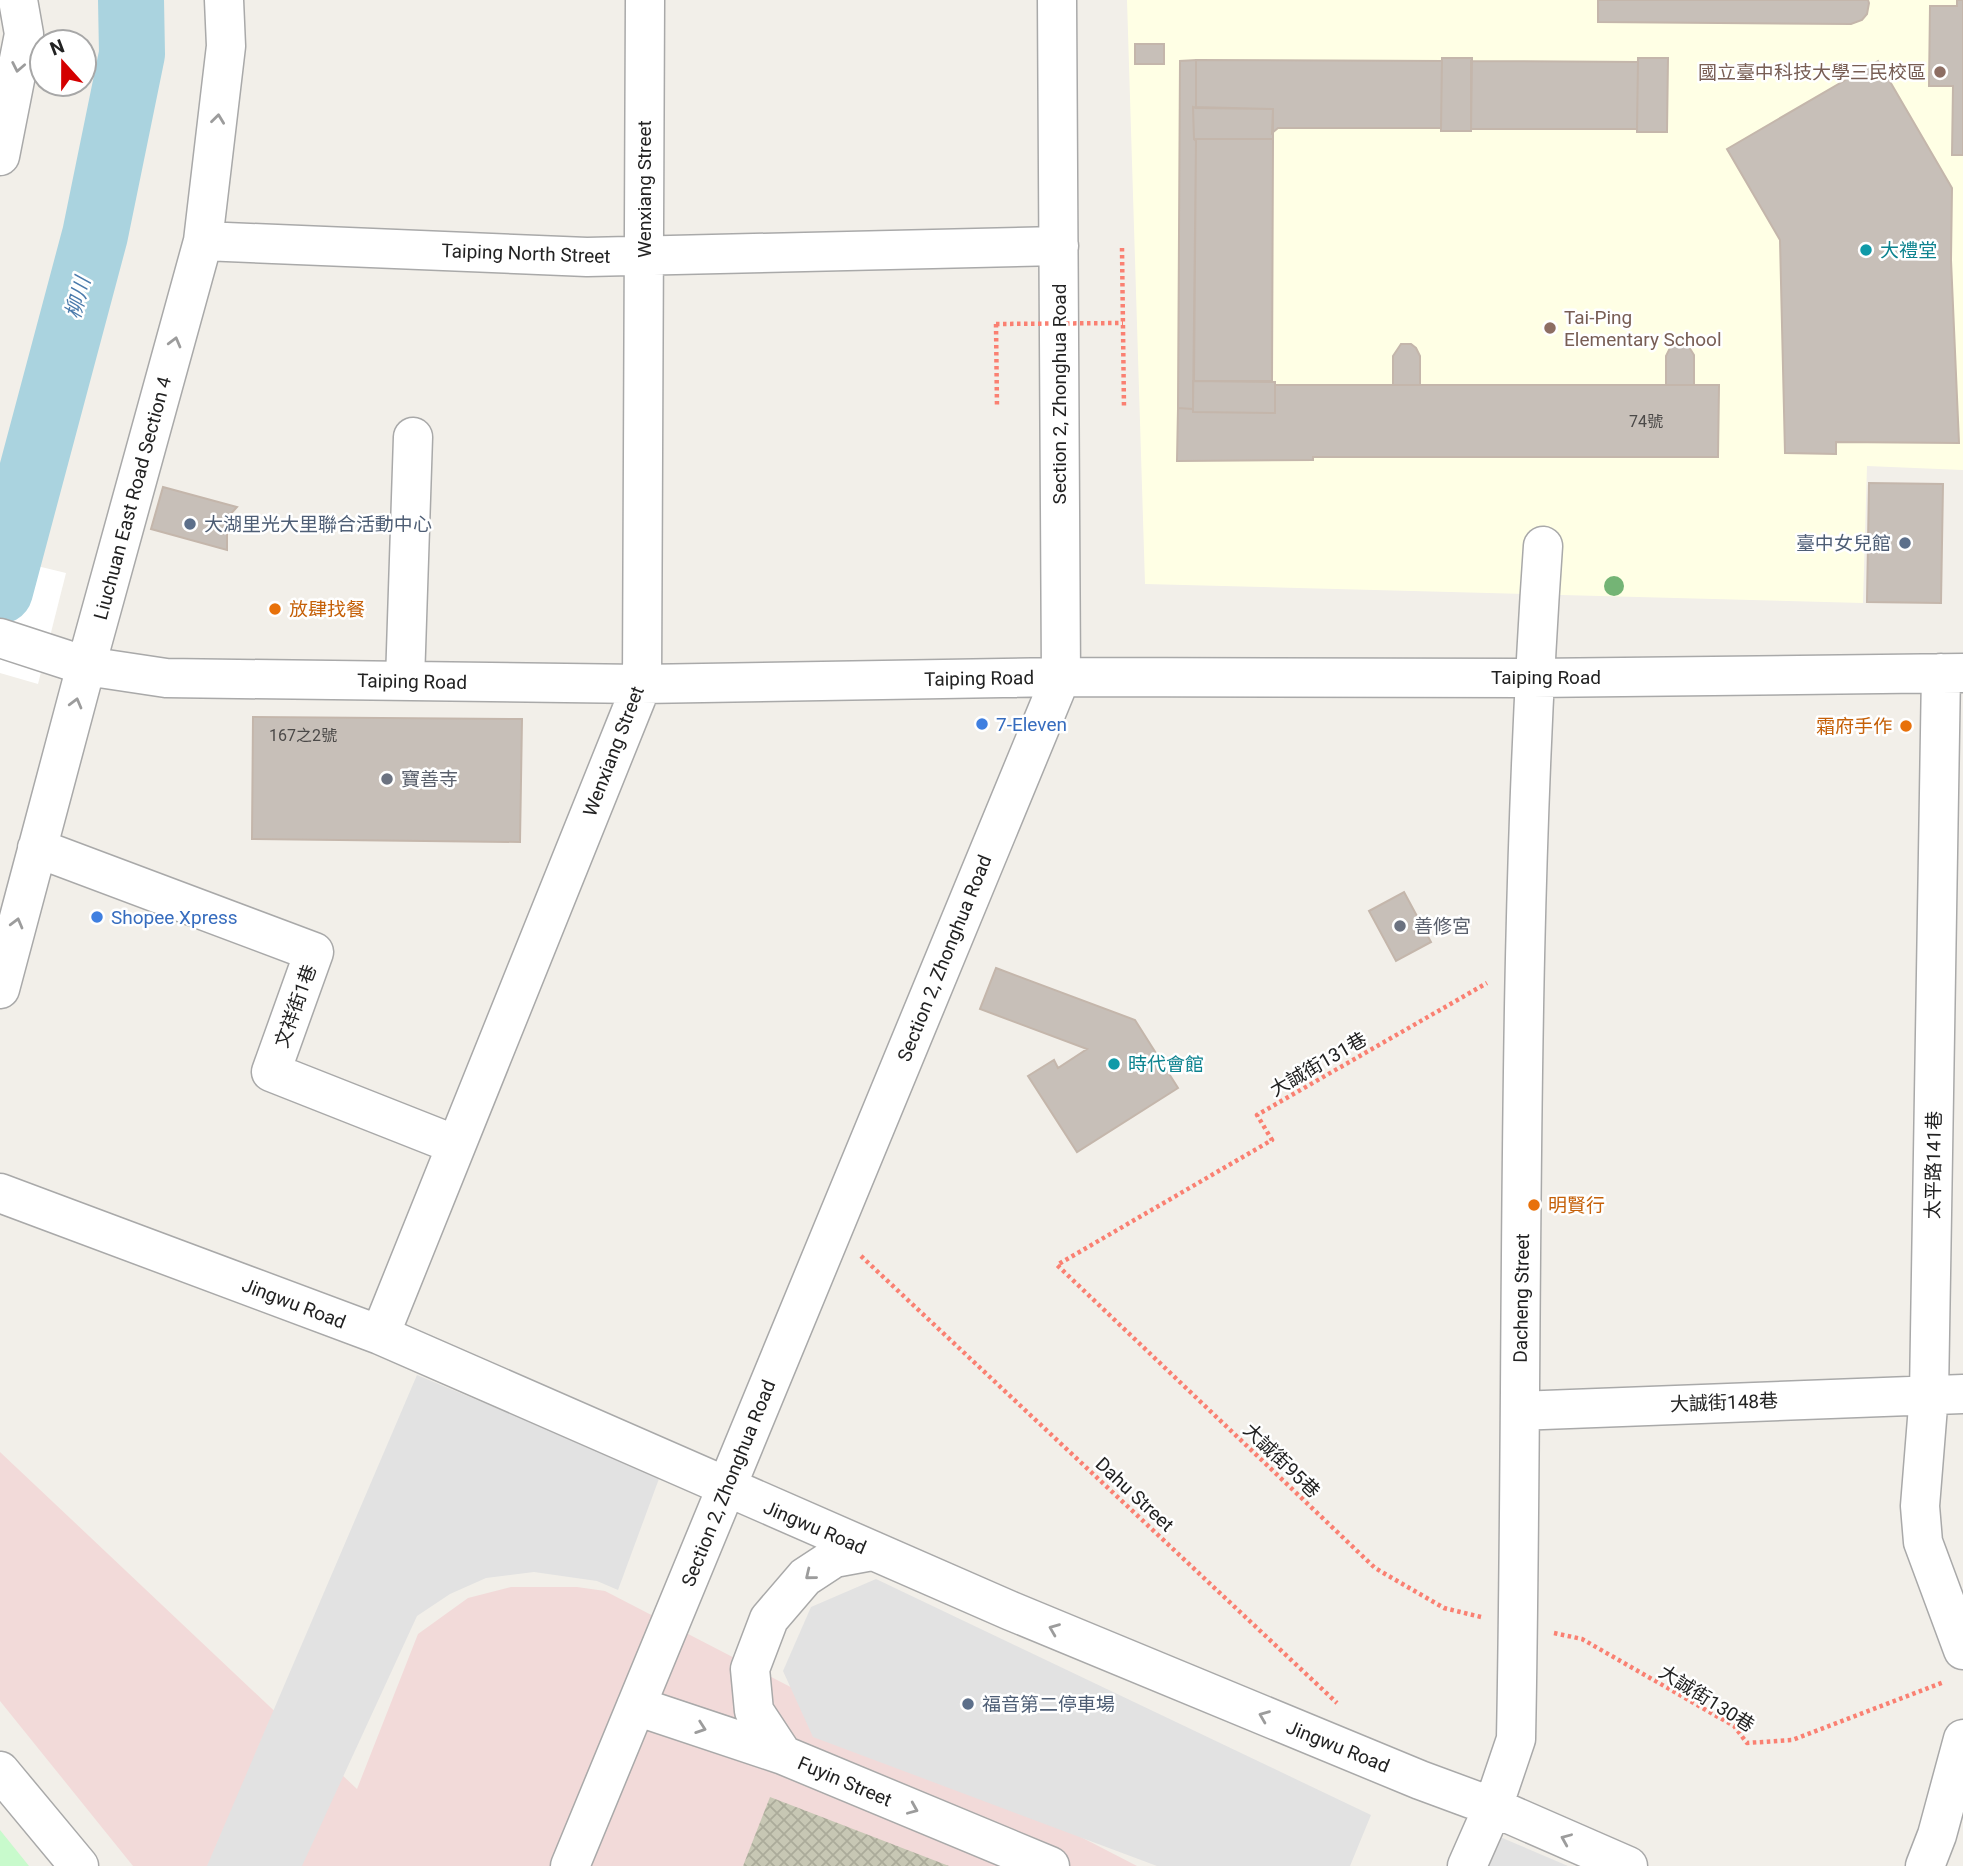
<svg xmlns="http://www.w3.org/2000/svg" width="1963" height="1866" viewBox="0 0 1963 1866" font-family="Roboto,'Noto Sans TC',sans-serif">
  <defs>
    <pattern id="construction-cross-hatch" width="8" height="8" patternUnits="userSpaceOnUse" patternTransform="scale(1.75)"><rect width="8" height="8" fill="#c7c7b4"/><path d="M0 0l8 8M0 8l8-8" fill="none" stroke="#abab9a"/></pattern>
  </defs>
  <rect width="100%" height="100%" fill="#f2efe9"/>
  <!-- commercial -->
  <path fill="#f2dad9" d="M0 1452 357 1789 418 1634 468 1598 511 1587H577L605 1591 1137 1866H133L0 1701Z"/>
  <!-- education -->
  <path fill="#ffffe5" d="M1127 0H1963V470L1867 466 1863 603 1145 584Z"/>
  <!-- construction -->
  <path fill="url(#construction-cross-hatch)" d="M770 1797 949 1866H743Z"/>
  <!-- park -->
  <path fill="#c8facc" d="M0 1830 29 1866H0Z"/>
  <!-- parking -->
  <path fill="#e2e2e2" d="M417 1375 660 1476 618 1590 597 1581 534 1572 486 1578 450 1594 417 1616 302 1866H207Z
    M876 1579 1371 1815 1350 1866H1157L813 1737 783 1671 811 1607Z
    M1500 1837 1568 1866H1487Z"/>
  <!-- pier -->
  <path fill="#fff" d="M0 557 66 573 38 684 0 673Z"/>
  <g fill="none" stroke-linecap="round" stroke-linejoin="round">
    <!-- river -->
    <path stroke="#aad3df" stroke-width="66" d="M0 591 95 235 132 54 131 0"/>
  </g>
  <!-- building -->
  <path fill="#c7bfb8" stroke="#c4b6ab" stroke-width="2" d="M1598 0H1868L1869 3 1867 14 1862 20 1851 24 1598 22Z
    M1957 0H1963V155H1952L1953 86H1929L1930 6H1957Z
    M1135 44H1164V64H1135Z
    M1442 58H1472L1471 131H1441Z
    M1638 58H1668L1667 132H1637Z
    M1196 60V108L1193 107 1194 139 1196 141 1193 409 1178 408 1180 61Z
    M1196 60 1442 61 1441 128H1278L1272 133 1273 109 1196 108Z
    M1471 61 1638 62 1637 129H1471Z
    M1878 61 1952 188 1951 260 1959 443 1836 442V454L1785 453 1780 240 1727 149Z
    M1193 107 1273 109V139H1194Z
    M1196 139H1273L1272 381H1194Z
    M1679 343 1689 347 1694 355V385H1666V356L1670 348Z
    M1401 344H1411L1416 348 1420 356V385H1393V356Z
    M1193 381 1275 382V413L1193 412Z
    M1275 385H1719L1718 457H1313V460L1177 461 1178 408 1193 409V412L1275 413Z
    M1869 483 1943 484 1941 603 1867 602Z
    M163 487 237 507 227 518V550L151 529Z
    M253 717 522 719 520 842 252 839Z
    M1404 892 1431 942 1396 961 1369 911Z
    M996 968 1135 1020 1178 1088 1077 1152 1028 1076 1054 1060 1058 1068 1087 1049 980 1009Z"/>
  <g fill="none" stroke-linecap="round" stroke-linejoin="round">
    <defs>
      <path id="minor" d="M0 156 24 34 18 0
        M203 241 587 257 1059 246
        M0 638 86 666 166 678 642 684 1061 677 1533 678 1963 673
        M1941 673 1929 1394 1920 1506 1923 1542 1963 1650
        M405 681 413 437
        M37 848 314 952 271 1072 456 1145
        M0 989 86 666 203 241 226 46 224 0
        M0 1193 380 1335 1011 1611 1420 1780 1493 1807 1628 1866
        M380 1335 642 684 645 0
        M1520 1411 1963 1394
        M636 1706 783 1755 1050 1866
        M783 1755 754 1711 750 1669 769 1619 805 1577 834 1558 872 1551
        M0 1771 79 1866
        M570 1866 1061 677 1057 0
        M1467 1866 1493 1807 1516 1739C1524 1341 1515 943 1543 546
        M1925 1866 1937 1835 1963 1739"/>
    </defs>
    <!-- minor casing -->
    <use href="#minor" stroke="#a9a9a9" stroke-width="41"/>
    <!-- path -->
    <path stroke="#fa8072" stroke-width="4.5" stroke-dasharray="3.5 3.5" stroke-linecap="butt" d="M1122 248 1124 408
      M996 324 997 407
      M861 1256 1337 1703
      M1481 1617 1444 1608 1375 1568 1057 1265 1272 1140 1257 1115 1487 983
      M1554 1633 1582 1639 1734 1726 1747 1743 1792 1740 1944 1682"/>
    <!-- minor -->
    <use href="#minor" stroke="#fff" stroke-width="38"/>
    <!-- path-bridge -->
    <path stroke="#fa8072" stroke-width="4.5" stroke-dasharray="3.5 3.5" stroke-linecap="butt" d="M996 324 1123 323"/>
  </g>
  <!-- trees -->
  <circle fill="#74b475" cx="1614" cy="586" r="10"/>
  <!-- one-way arrows -->
  <defs><path id="oneway-chevron" d="M-2-3.5L2.5 0L-2 3.5" fill="none" stroke-width="1.6" stroke-linecap="round" stroke-linejoin="round" transform="scale(1.75)"/></defs>
  <g stroke="#9c9c9c">
    <use href="#oneway-chevron" transform="translate(18 67) rotate(101)"/>
    <use href="#oneway-chevron" transform="translate(218 119) rotate(-83)"/>
    <use href="#oneway-chevron" transform="translate(175 342) rotate(-75)"/>
    <use href="#oneway-chevron" transform="translate(76 703) rotate(-75)"/>
    <use href="#oneway-chevron" transform="translate(17 923) rotate(-75)"/>
    <use href="#oneway-chevron" transform="translate(810 1575) rotate(141)"/>
    <use href="#oneway-chevron" transform="translate(1054 1629) rotate(-158)"/>
    <use href="#oneway-chevron" transform="translate(1264 1716) rotate(-158)"/>
    <use href="#oneway-chevron" transform="translate(701 1728) rotate(19)"/>
    <use href="#oneway-chevron" transform="translate(913 1809) rotate(23)"/>
    <use href="#oneway-chevron" transform="translate(1566 1839) rotate(-157)"/>
  </g>
  <!-- markers -->
  <g fill="#8d6e63" stroke="#fff" stroke-width="2.5">
    <circle cx="1940" cy="72" r="7"/>
    <circle cx="1550" cy="328" r="7"/>
  </g>
  <g fill="#0f9aa8" stroke="#fff" stroke-width="2.5">
    <circle cx="1866" cy="250" r="7"/>
    <circle cx="1114" cy="1064" r="7"/>
  </g>
  <g fill="#5c6f8a" stroke="#fff" stroke-width="2.5">
    <circle cx="190" cy="524" r="7"/>
    <circle cx="1905" cy="543" r="7"/>
    <circle cx="968" cy="1704" r="7"/>
  </g>
  <g fill="#e8710a" stroke="#fff" stroke-width="2.5">
    <circle cx="275" cy="609" r="7"/>
    <circle cx="1906" cy="726" r="7"/>
    <circle cx="1534" cy="1205" r="7"/>
  </g>
  <g fill="#3f7fe0" stroke="#fff" stroke-width="2.5">
    <circle cx="982" cy="724" r="7"/>
    <circle cx="97" cy="917" r="7"/>
  </g>
  <g fill="#6b7280" stroke="#fff" stroke-width="2.5">
    <circle cx="387" cy="779" r="7"/>
    <circle cx="1400" cy="926" r="7"/>
  </g>
  <g text-anchor="middle" stroke-width="5" stroke-linejoin="round" paint-order="stroke">
    <!-- number labels -->
    <g font-size="16" fill="#4b4948">
      <text x="1646" y="427">74號</text>
      <text x="303" y="741">167之2號</text>
    </g>
    <!-- education labels -->
    <g font-size="19" fill="#785e54" stroke="#fff" text-anchor="end">
      <text x="1926" y="79">國立臺中科技大學三民校區</text>
      <text x="1564" y="324" text-anchor="start">Tai-Ping<tspan x="1564" dy="22">Elementary School</tspan></text>
    </g>
    <!-- street labels -->
    <g font-size="19" fill="#222" stroke="#fff">
      <text transform="translate(644 189) rotate(-90)" y="7">Wenxiang Street</text>
      <text transform="translate(526 253) rotate(2)" y="7">Taiping North Street</text>
      <text transform="translate(1059 394) rotate(-90)" y="7">Section 2, Zhonghua Road</text>
      <text transform="translate(132 498) rotate(-75)" y="7">Liuchuan East Road Section 4</text>
      <text x="1546" y="684">Taiping Road</text>
      <text transform="translate(979 678) rotate(-1)" y="7">Taiping Road</text>
      <text transform="translate(412 681) rotate(1)" y="7">Taiping Road</text>
      <text transform="translate(613 751) rotate(-69)" y="7">Wenxiang Street</text>
      <text transform="translate(944 958) rotate(-68)" y="7">Section 2, Zhonghua Road</text>
      <text transform="translate(295 1006) rotate(-70)" y="7">文祥街1巷</text>
      <text transform="translate(1318 1064) rotate(-30)" y="7">大誠街131巷</text>
      <text transform="translate(1933 1165) rotate(-89)" y="7">太平路141巷</text>
      <text transform="translate(1521 1298) rotate(-89)" y="7">Dacheng Street</text>
      <text transform="translate(294 1303) rotate(21)" y="7">Jingwu Road</text>
      <text transform="translate(1724 1402) rotate(-2)" y="7">大誠街148巷</text>
      <text transform="translate(1282 1460) rotate(44)" y="7">大誠街95巷</text>
      <text transform="translate(728 1483) rotate(-68)" y="7">Section 2, Zhonghua Road</text>
      <text transform="translate(1135 1494) rotate(43)" y="7">Dahu Street</text>
      <text transform="translate(815 1527) rotate(23)" y="7">Jingwu Road</text>
      <text transform="translate(1707 1698) rotate(32)" y="7">大誠街130巷</text>
      <text transform="translate(1338 1746) rotate(22)" y="7">Jingwu Road</text>
      <text transform="translate(845 1781) rotate(23)" y="7">Fuyin Street</text>
    </g>
    <!-- culture labels -->
    <g font-size="19" fill="#0d838f" stroke="#fff" text-anchor="start">
      <text x="1880" y="257">大禮堂</text>
      <text x="1128" y="1071">時代會館</text>
    </g>
    <!-- service labels -->
    <g font-size="19" fill="#4e5e75" stroke="#fff" text-anchor="start">
      <text x="204" y="531">大湖里光大里聯合活動中心</text>
      <text x="1891" y="550" text-anchor="end">臺中女兒館</text>
      <text x="982" y="1711">福音第二停車場</text>
    </g>
    <!-- food labels -->
    <g font-size="19" fill="#c56008" stroke="#fff" text-anchor="start">
      <text x="289" y="616">放肆找餐</text>
      <text x="1892" y="733" text-anchor="end">霜府手作</text>
      <text x="1548" y="1212">明賢行</text>
    </g>
    <!-- shop labels -->
    <g font-size="19" fill="#366cbe" stroke="#fff" text-anchor="start">
      <text x="996" y="731">7-Eleven</text>
      <text x="111" y="924">Shopee Xpress</text>
    </g>
    <!-- worship labels -->
    <g font-size="19" fill="#5b616d" stroke="#fff" text-anchor="start">
      <text x="401" y="786">寶善寺</text>
      <text x="1414" y="933">善修宮</text>
    </g>
    <!-- water labels -->
    <g font-size="21" font-style="italic" fill="#4a7aab" stroke="#fff">
      <text transform="translate(78 298) rotate(-75)" y="7">柳川</text>
    </g>
  </g>
  <!-- north arrow -->
  <g transform="translate(63 63) rotate(339)"><circle r="33" fill="#ffffff" stroke="#a7a7a7" stroke-width="2"/>
  <path d="M0-5L12 26L0 18L-12 26Z" fill="#d40000"/>
  <text y="-10" font-size="19" font-weight="bold" text-anchor="middle" fill="#222222">N</text>
  </g>
</svg>
